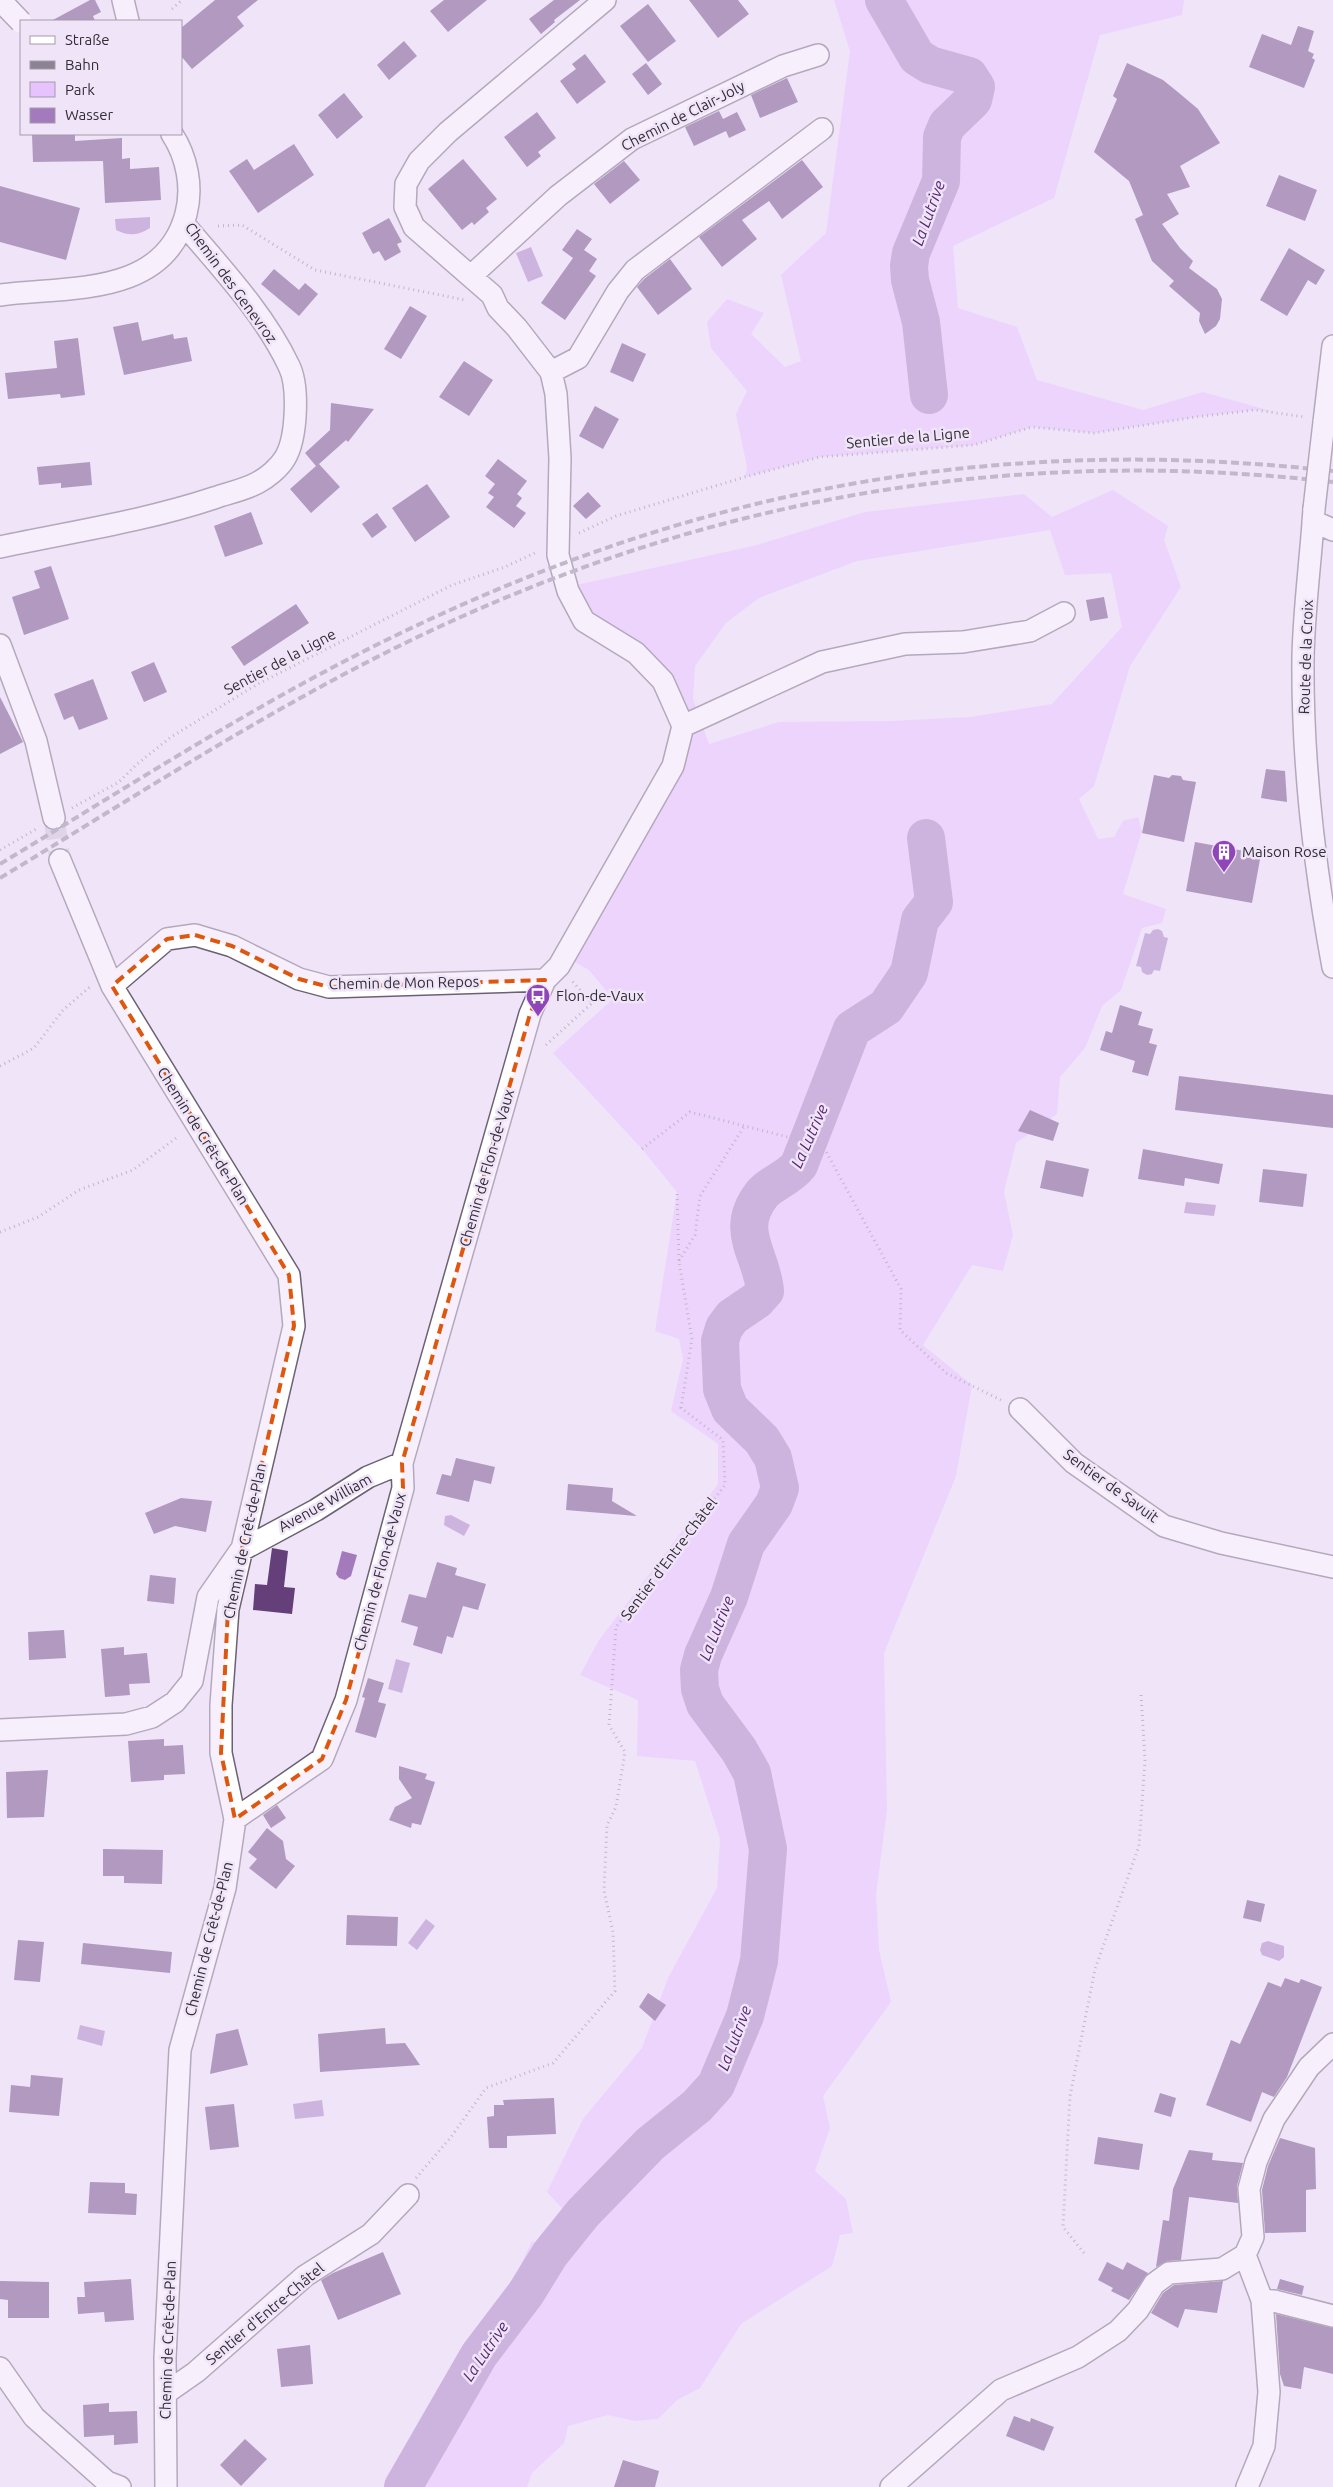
<svg xmlns="http://www.w3.org/2000/svg" width="1333" height="2487" viewBox="0 0 1333 2487" font-family="Ubuntu,sans-serif">
  <rect width="100%" height="100%" fill="#f0e4f9"/>
  <!-- green -->
  <path fill="#e6c2fe" fill-rule="evenodd" d="M834 0H1184L1182 15 1100 35 1054 198 953 246 958 308 1017 327 1037 380 1143 410 1203 392 1275 412 1255 410 1196 417 1094 433 1032 427 974 445 820 457 745 477 747 467 736 414 747 391 711 348 707 322 727 299 764 313 751 334 785 367 801 361 781 275 826 233 850 51Z
    M1113 490 1168 526 1164 540 1181 587 1130 666 1094 786 1079 799 1098 839 1114 837 1123 821 1138 817 1142 831 1123 894 1166 909 1162 923 1142 928 1121 990 1102 1006 1085 1048 1060 1077 1057 1114 1016 1143 1004 1192 1013 1235 1003 1271 972 1265 923 1345 972 1385 956 1476 884 1653 887 1810 876 1895 879 1950 891 2002 823 2096 830 2128 815 2171 846 2199 853 2233 840 2235 832 2266 741 2324 700 2388 677 2400 658 2419 635 2421 608 2415 568 2426 564 2443 532 2473 527 2487H419L471 2373 540 2285 519 2268 532 2241 558 2250 575 2222 547 2192 583 2119 642 2048 668 1978 717 1888 720 1839 695 1761 637 1756 638 1700 580 1675 599 1640 718 1484V1444L671 1411 683 1359 679 1339 655 1331 677 1192 642 1149 553 1053 613 999 589 970 573 961 683 726 663 680 601 631 572 586 757 545 865 512 1024 494 1052 517ZM1050 530 1065 575 1111 573 1122 627 1052 704 970 717 891 721 779 722 709 744 693 699 695 666 726 623 759 598 857 561Z"/>
  <!-- water -->
  <path fill="#a37bbc" d="M150 217V228C138 236 128 236 116 230L115 219Z
    M531 247 543 276 528 282 516 253Z
    M1158 929 1162 931 1164 937 1168 938 1160 971 1154 970 1152 974 1147 975 1142 972 1141 967 1136 966 1145 933 1150 934 1153 930Z
    M1186 1202 1216 1205 1214 1216 1184 1213Z
    M451 1515 470 1525 464 1536 444 1525 445 1516Z
    M342 1551 357 1555 351 1576 345 1580 339 1578 336 1574Z
    M396 1659 410 1663 402 1693 388 1689Z
    M426 1919 435 1926 417 1950 408 1943Z
    M1268 1941 1284 1946V1957L1279 1961 1262 1955 1260 1950 1262 1943Z
    M80 2025 105 2031 102 2046 77 2039Z
    M322 2100 324 2116 295 2119 293 2104Z"/>
  <g fill="none" stroke-linecap="round" stroke-linejoin="round">
    <!-- river -->
    <path stroke="#a37bbc" stroke-width="38" d="M884 0 917 57 930 65 969 76 976 87 973 100 947 125 942 137 941 181 911 253 909 266 910 280 921 322 929 395
      M403 2487 479 2355 526 2293 550 2254 583 2213 650 2144 697 2106 716 2085 745 2016 759 1961 768 1849 752 1773 739 1750 705 1704 700 1689 699 1670 703 1655 729 1597 746 1544 774 1504 780 1488 773 1458 762 1440 730 1409 722 1389 720 1341 724 1328 732 1317 757 1300 765 1291C762 1254 733 1231 762 1194 771 1183 788 1179 799 1165L852 1029 886 1007 909 973 920 920 934 902 926 838"/>
  </g>
  <!-- building -->
  <path fill="#643f7a" d="M90 0H95L101 12 93 16 95 21H51Z
    M215 0H258L237 17 244 26 192 69 181 56V28Z
    M444 0H487L448 32 430 11Z
    M554 0H580L554 20 555 22 541 34 529 19Z
    M689 0H738L749 14 718 38Z
    M648 4 676 41 648 62 620 26Z
    M1298 26 1314 31 1308 51 1314 54 1312 58 1315 60 1304 88 1249 67 1262 34 1291 45Z
    M404 41 417 56 389 80 377 65Z
    M585 54 606 82 577 104 560 81 576 69 572 64Z
    M646 63 662 84 648 95 632 74Z
    M1127 63 1163 80 1179 93 1198 109 1220 143 1180 166 1190 187 1167 194 1179 214 1162 224 1180 248 1193 261 1189 268 1217 289 1222 299 1220 319 1216 326 1205 334 1199 321 1200 313 1169 286 1174 281 1152 261 1135 219 1143 215 1129 181 1094 152 1117 99 1113 96Z
    M787 78 798 102 760 118 751 95Z
    M344 93 363 117 337 139 318 115Z
    M719 111 723 119 737 112 746 130 729 138 726 131 694 146 685 127Z
    M537 112 556 138 538 152 541 156 527 167 504 137Z
    M32 134H75V141L122 138V159L130 158V169L159 167 161 200 105 203 103 161 33 162Z
    M294 144 314 175 258 213 229 171 247 159 254 170Z
    M463 159 497 199 486 208 489 212 474 225 472 222 462 230 428 189Z
    M802 160 823 187 782 219 769 201 742 220 757 239 722 267 699 237Z
    M624 161 640 180 610 204 594 184Z
    M1279 175 1317 190 1305 221 1266 206Z
    M0 186 80 208 66 260 0 242Z
    M389 218 402 242 397 244 401 252 385 261 379 251 373 254 362 233Z
    M577 229 592 239 584 250 597 259 589 271 596 276 565 320 541 303 573 258 562 250Z
    M1289 248 1325 270 1316 285 1308 280 1287 316 1260 300Z
    M670 259 692 289 658 315 637 287 644 279Z
    M274 269 299 290 305 283 318 294 299 316 261 284Z
    M410 306 427 316 401 359 384 349Z
    M138 322 142 341 173 334 174 339 187 337 192 361 124 375 113 327Z
    M78 338 85 395 61 398 60 394 8 399 5 373 57 368 54 341Z
    M622 343 646 354 633 382 610 372Z
    M464 361 493 380 469 416 439 397Z
    M331 403 374 409 348 442 346 440 319 464 340 487 311 513 290 489 316 466 305 453 330 430Z
    M595 406 619 419 603 449 579 436Z
    M498 459 527 481 517 494 522 498 516 506 526 513 514 528 486 507 494 497 488 493 495 484 485 476Z
    M90 462 92 485 61 488V483L39 485 37 467Z
    M427 484 450 517 415 542 392 508Z
    M588 492 601 506 586 519 573 506Z
    M251 512 263 544 225 557 214 526Z
    M377 513 387 527 372 538 362 524Z
    M51 566 69 619 24 635 12 597 40 588 34 571Z
    M1104 597 1108 618 1090 621 1086 600Z
    M296 604 309 623 244 666 231 647Z
    M154 662 167 692 144 702 131 672Z
    M93 679 108 719 79 730 73 716 64 720 54 694Z
    M0 697 23 742 0 754Z
    M1266 769 1285 771 1287 802 1261 798Z
    M1154 775 1169 778 1172 775 1181 776 1183 780 1196 782 1184 842 1142 833Z
    M1195 842 1261 854 1252 903 1186 891Z
    M1120 1005 1142 1012 1138 1025 1153 1029 1149 1043 1157 1045 1148 1076 1132 1072 1135 1061 1100 1050 1106 1031 1112 1033Z
    M1179 1076 1333 1095V1128L1175 1110Z
    M1030 1110 1059 1123 1053 1141 1018 1131Z
    M1143 1149 1223 1164 1219 1184 1185 1178 1184 1186 1138 1179Z
    M1046 1160 1089 1169 1083 1197 1040 1188Z
    M1263 1169 1307 1174 1303 1207 1259 1202Z
    M456 1458 495 1467 491 1484 474 1480 469 1502 436 1494 442 1474 451 1476Z
    M568 1484 613 1488 612 1501 637 1516 566 1510Z
    M181 1498 212 1501 206 1532 175 1526 154 1534 145 1513Z
    M272 1548 288 1551 284 1587 295 1588 292 1614 253 1610 255 1584 267 1585Z
    M437 1562 457 1568 455 1575 486 1584 478 1610 463 1606 453 1638 447 1636 442 1654 413 1645 418 1627 401 1622 409 1594 426 1598Z
    M150 1575 176 1578 174 1604 147 1601Z
    M64 1630 66 1658 29 1660 28 1632Z
    M124 1647V1655L147 1653 150 1683 129 1684 130 1695 105 1697 101 1649Z
    M368 1678 384 1683 378 1702 386 1704 376 1738 355 1732 365 1698 375 1701 362 1697Z
    M164 1739V1746L183 1745 185 1774 164 1775V1780L131 1782 128 1741Z
    M399 1766 427 1774 425 1779 435 1782 421 1825 412 1823 411 1828 389 1820 395 1807 412 1798 399 1779Z
    M48 1770 44 1817 7 1818 6 1772Z
    M277 1805 286 1818 271 1828 263 1815Z
    M267 1828 283 1841 286 1859 295 1866 276 1889 249 1868 257 1859 248 1852Z
    M103 1849 163 1850 162 1884 124 1883V1876H103Z
    M1247 1900 1265 1904 1261 1922 1243 1918Z
    M347 1915 398 1917 397 1946 346 1945Z
    M18 1940 44 1942 40 1982 14 1980Z
    M83 1943 172 1952 170 1973 81 1964Z
    M1285 1978 1299 1983 1301 1979 1322 1987 1287 2077 1274 2097 1262 2092 1251 2122 1206 2105 1231 2040 1240 2044 1268 1982 1281 1987Z
    M648 1993 666 2005 655 2021 639 2007Z
    M385 2028 386 2044 405 2043 420 2065 320 2072 318 2034Z
    M238 2029 248 2065 210 2074 216 2034Z
    M31 2075 63 2078 59 2116 9 2112 11 2085 30 2087Z
    M1160 2093 1176 2098 1171 2117 1154 2112Z
    M554 2098 556 2134 507 2136V2148H489L487 2117 494 2116V2105H504L503 2100Z
    M234 2104 239 2147 210 2150 205 2107Z
    M1098 2137 1143 2144 1139 2170 1094 2164Z
    M1280 2138 1315 2148 1316 2189 1306 2190V2232L1265 2233 1262 2190 1268 2166Z
    M1189 2150 1213 2153 1212 2160 1243 2163 1237 2186 1238 2203 1189 2197 1181 2260 1168 2261 1156 2267 1163 2220 1169 2221 1173 2189Z
    M90 2182 125 2183V2193L137 2194 136 2215 88 2213Z
    M383 2252 401 2294 338 2320 321 2280 333 2273Z
    M1107 2262 1123 2270 1127 2262 1148 2273 1129 2300 1111 2291 1113 2288 1098 2280Z
    M131 2279 134 2320 105 2322 104 2312 78 2314 77 2297H85L84 2282Z
    M1280 2279 1304 2286 1302 2295 1277 2289Z
    M0 2281 49 2282V2318H8V2300L0 2299Z
    M1223 2281 1217 2313 1185 2309 1178 2328 1151 2313 1163 2293 1174 2285Z
    M1276 2314 1333 2328V2374L1304 2367 1301 2389 1284 2386 1280 2374Z
    M310 2345 313 2384 281 2387 277 2349Z
    M109 2403V2412L137 2411 138 2443 114 2445V2435L84 2437 83 2405Z
    M1014 2416 1030 2422 1031 2418 1054 2427 1044 2451 1006 2436Z
    M245 2439 267 2459 241 2486 220 2465Z
    M623 2460 659 2471 655 2487H614Z"/>
  <g fill="none" stroke-linecap="round" stroke-linejoin="round">
    <!-- minor-tunnel -->
    <path stroke="#cac0d2" stroke-width="21" stroke-dasharray="21 11" stroke-linecap="butt" d="M54 818 60 860"/>
    <defs>
      <path id="minor" d="M123 0 128 21
        M471 276 558 196 632 139 783 66 818 55
        M0 295C66 286 164 298 186 214 193 187 187 157 172 134
        M551 372 578 358 618 291 635 270 822 129
        M1324 422 1333 346
        M1314 509C1311 558 1304 608 1303 657 1302 761 1314 865 1333 967
        M1313 521 1333 530
        M0 547C71 532 145 521 214 498 228 493 244 490 257 483 267 478 279 468 285 458 297 438 299 386 289 366 264 313 220 267 183 223
        M0 645 36 741 54 818
        M683 726 822 662 905 644 963 642 1030 631 1064 613
        M60 860 112 986 289 1275 294 1326 228 1609 221 1705V1753L235 1819 225 1888 180 2050 165 2358 166 2487
        M112 986 167 939 195 935 232 946 299 979 329 987 545 980
        M1020 1409 1074 1463 1164 1526 1221 1543 1333 1567
        M0 1730 126 1724 152 1717 175 1702 192 1681 208 1597 240 1551 316 1510 368 1477 402 1463
        M235 1819 322 1759 346 1700 403 1488 402 1463 530 1014 545 980 559 966 673 766 683 726 663 681 636 653 584 621 568 591 558 555 560 458 556 394 551 372 517 328 498 308 492 295 414 227 405 207 406 184 419 161 448 132 605 0
        M1245 2255 1262 2300 1269 2392 1264 2446 1247 2487
        M1262 2300 1274 2301 1333 2316
        M0 2368 34 2417 107 2482 120 2487
        M166 2393 196 2372 305 2276 371 2234 408 2195
        M891 2487 1001 2390 1078 2357 1118 2331 1138 2310 1154 2284 1169 2273 1222 2269 1245 2255 1253 2237 1249 2189 1256 2162 1274 2119 1309 2067 1333 2044"/>
    </defs>
    <!-- minor casing -->
    <use href="#minor" stroke="#6c6173" stroke-width="24"/>
    <!-- path -->
    <path stroke="#88808e" stroke-width="3" stroke-dasharray="1 4" stroke-linecap="butt" d="M172 9 182 0
      M218 226 242 225 315 270 465 300
      M579 533 616 516 745 477 820 457 974 445 1032 427 1094 433 1196 417 1255 410 1305 417
      M72 808 119 782 136 765 171 737 256 685 452 585 505 567 537 552
      M0 850 38 828
      M546 1045 592 1003 572 981
      M0 1066 34 1048 63 1010 91 986
      M642 1149 690 1112 823 1146 901 1289 900 1330 946 1373 1001 1400
      M0 1232 38 1217 79 1190 133 1170 179 1136
      M679 1261 695 1235 700 1196 745 1125
      M416 2178 451 2137 486 2088 553 2063 615 1991 613 1932 604 1891 607 1825 616 1807 625 1752 609 1725 616 1627 725 1485 723 1440 681 1408 692 1339 679 1262 677 1192
      M1084 2253 1063 2227 1070 2096 1095 1969 1139 1846 1145 1760 1141 1694"/>
    <!-- minor -->
    <use href="#minor" stroke="#fff" stroke-width="21"/>
    <!-- rail -->
    <path stroke="#8b8492" stroke-width="4" stroke-dasharray="8 4" stroke-linecap="butt" d="M0 864C138 781 275 691 422 623 718 484 1007 435 1333 471
      M0 878C128 801 255 718 389 651 689 501 1000 444 1333 482"/>
    <defs>
      <path id="minor-bridge" d="M0 0 21 22
        M1314 509 1324 422"/>
    </defs>
    <!-- minor-bridge casing -->
    <use href="#minor-bridge" stroke="#6c6173" stroke-width="24" stroke-linecap="butt"/>
    <!-- minor-bridge -->
    <use href="#minor-bridge" stroke="#fff" stroke-width="21"/>
  </g>
  <!-- marked area -->
  <path d="M0 0H1333V2487H0ZM195 935 232 946 299 979 329 987 545 980 530 1014 402 1463 403 1488 346 1700 322 1759 235 1819 221 1753 228 1609 294 1326 289 1275 112 986 167 939Z" fill="#f0e4f9" fill-opacity=".55" fill-rule="evenodd"/>
  <path fill="none" stroke="#df570e" stroke-width="4" stroke-dasharray="10 6" stroke-linejoin="round" d="M195 935 232 946 299 979 329 987 545 980 530 1014 402 1463 403 1488 346 1700 322 1759 235 1819 221 1753 228 1609 294 1326 289 1275 112 986 167 939Z"/>
  <!-- icons -->
  <defs>
    <symbol id="building-pin" viewBox="-11 -11 22 30"><path d="M0 17L-7.5 6A9.5 9.5 0 1 1 7.5 6Z" fill="#9046b8" stroke="#f0e4f9"/><path d="M-4-6H4V6H1V3H-1V6H-4ZM-2.5-4.3h1.7v1.8h-1.7ZM.8-4.3h1.7v1.8H.8ZM-2.5-1h1.7V.8h-1.7ZM.8-1h1.7V.8H.8Z" fill="#fff"/></symbol>
    <symbol id="bus-pin" viewBox="-11 -11 22 30"><path d="M0 17L-7.5 6A9.5 9.5 0 1 1 7.5 6Z" fill="#9046b8" stroke="#f0e4f9"/><path d="M-5-6H5V4H4V6H2V4H-2V6H-4V4H-5ZM-3.5-4V0h7V-4ZM-3.5 1.2v1.5H-2V1.2ZM2 1.2v1.5H3.5V1.2Z" fill="#fff"/></symbol>
  </defs>
  <g fill-rule="evenodd">
    <use href="#building-pin" x="1210" y="838" width="28" height="38"/>
    <use href="#bus-pin" x="524" y="982" width="28" height="38"/>
  </g>
  <g text-anchor="middle" stroke-width="5" stroke-linejoin="round" paint-order="stroke">
    <!-- street labels -->
    <g font-size="15" fill="#322e36" stroke="#f0e4f9">
      <text transform="translate(683 116) rotate(-27)" y="5">Chemin de Clair-Joly</text>
      <text transform="translate(231 283) rotate(54)" y="5">Chemin des Genevroz</text>
      <text transform="translate(908 438) rotate(-5)" y="5">Sentier de la Ligne</text>
      <text transform="translate(1306 657) rotate(-88)" y="5">Route de la Croix</text>
      <text transform="translate(280 662) rotate(-28)" y="5">Sentier de la Ligne</text>
      <text transform="translate(404 983) rotate(-1)" y="5">Chemin de Mon Repos</text>
      <text transform="translate(203 1136) rotate(58)" y="5">Chemin de Crêt-de-Plan</text>
      <text transform="translate(487 1168) rotate(-74)" y="5">Chemin de Flon-de-Vaux</text>
      <text transform="translate(1111 1486) rotate(36)" y="5">Sentier de Savuit</text>
      <text transform="translate(325 1503) rotate(-29)" y="5">Avenue William</text>
      <text transform="translate(245 1541) rotate(-78)" y="5">Chemin de Crêt-de-Plan</text>
      <text transform="translate(669 1559) rotate(-53)" y="5">Sentier d'Entre-Châtel</text>
      <text transform="translate(380 1572) rotate(-75)" y="5">Chemin de Flon-de-Vaux</text>
      <text transform="translate(209 1939) rotate(-76)" y="5">Chemin de Crêt-de-Plan</text>
      <text transform="translate(265 2314) rotate(-40)" y="5">Sentier d'Entre-Châtel</text>
      <text transform="translate(168 2340) rotate(-88)" y="5">Chemin de Crêt-de-Plan</text>
    </g>
    <!-- poi labels -->
    <g font-size="15" fill="#322e36" stroke="#f0e4f9" text-anchor="start">
      <text x="1242" y="857">Maison Rose</text>
      <text x="556" y="1001">Flon-de-Vaux</text>
    </g>
    <!-- water labels -->
    <g font-size="16" font-style="italic" fill="#582673" stroke="#f0e4f9">
      <text transform="translate(928 213) rotate(-70)" y="6">La Lutrive</text>
      <text transform="translate(809 1136) rotate(-66)" y="6">La Lutrive</text>
      <text transform="translate(716 1628) rotate(-68)" y="6">La Lutrive</text>
      <text transform="translate(734 2038) rotate(-69)" y="6">La Lutrive</text>
      <text transform="translate(485 2351) rotate(-56)" y="6">La Lutrive</text>
    </g>
  </g>
  <!-- legend -->
  <rect x="20" y="20" width="162" height="115" fill="#f0e4f9" stroke="#a49bab"/>
  <rect x="30" y="36" width="25" height="8" fill="#ffffff" stroke="#a49bab"/>
  <text x="65" y="45" font-size="15" fill="#322e36">Straße</text>
  <rect x="30" y="61" width="25" height="8" fill="#8b8492" stroke="#a49bab"/>
  <text x="65" y="70" font-size="15" fill="#322e36">Bahn</text>
  <rect x="30" y="82" width="25" height="15" fill="#e6c2fe" stroke="#a49bab"/>
  <text x="65" y="95" font-size="15" fill="#322e36">Park</text>
  <rect x="30" y="108" width="25" height="15" fill="#a37bbc" stroke="#a49bab"/>
  <text x="65" y="120" font-size="15" fill="#322e36">Wasser</text>
</svg>
